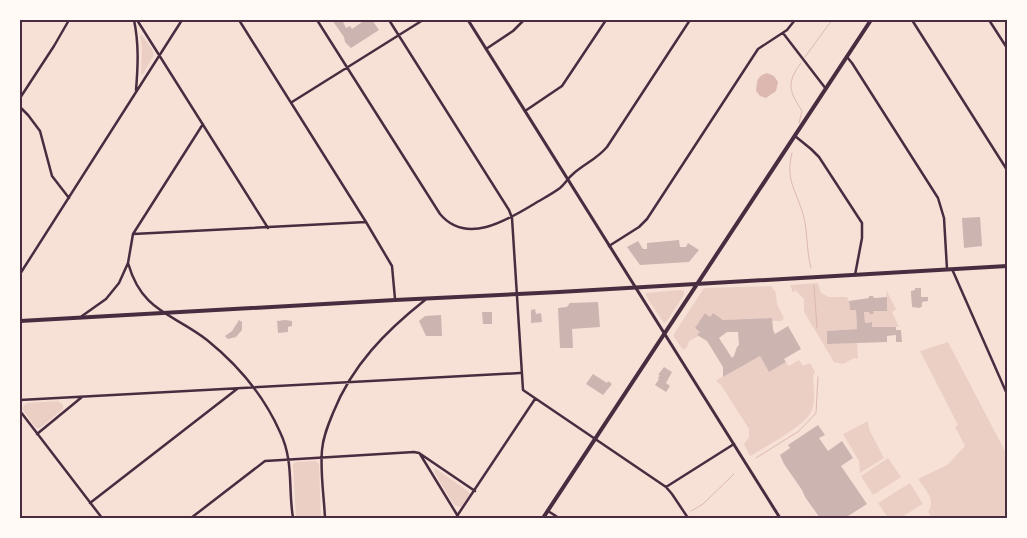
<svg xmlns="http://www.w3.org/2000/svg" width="1027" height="538" viewBox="0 0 1027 538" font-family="Manrope,sans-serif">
  <rect width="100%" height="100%" fill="#f7e1d7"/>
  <!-- green -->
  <path fill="#ebcfc5" d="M142 35 152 49 154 55 143 74H141L142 48 140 36Z
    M818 283 821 293 829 297H847L849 301 850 310H856L857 329 827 331V343L857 342 858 359 854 358 843 364 834 362 804 312V299L795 290 793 293 790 285Z
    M771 286 776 293 777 304 784 318 782 321H772V318L723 320 713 313 710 317 705 313 700 332 697 337 689 341 687 347 683 350 674 337V334L704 288Z
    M681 290 684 291V295L667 321 664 323 646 296V293Z
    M886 290 896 309 892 312 899 327H872L871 322 865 323 864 312H869L870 314H873V311L887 310Z
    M948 342 1007 455V518H932L928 512C936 499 926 491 918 479L947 465 965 446 955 427 958 425 920 351Z
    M760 356 769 372 786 362 789 366 799 360 803 366 810 363 815 372 813 375C813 385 816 400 812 410 807 425 765 447 750 456L744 444 749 437V429L721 385 716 381 720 378 723 377Z
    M58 401 63 405V409L40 428H36L22 409 24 405 27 403Z
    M868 421 869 429 884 458 860 473 859 461 843 434Z
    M888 458 901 477 873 495 861 476Z
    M316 461 319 464 321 518H296L293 464 296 462Z
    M435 468 469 492 470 494 461 507 454 505 434 472Z
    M910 483 923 504 900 518H888L878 503Z"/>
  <!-- water -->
  <path fill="#dcb8b0" d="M767 73 774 76 778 82 776 91 766 98 760 96 756 91C757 81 757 76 767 73Z"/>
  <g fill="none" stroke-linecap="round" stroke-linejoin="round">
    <!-- stream -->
    <path stroke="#dcb8b0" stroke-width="1" d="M805 57 832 20
      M799 123 802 111C789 91 786 83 801 63
      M792 153C785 180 796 190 803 214 808 231 806 250 811 268
      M814 285 817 328
      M756 458 799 431 816 413 818 377
      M691 511 703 504 734 474
      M680 518H681"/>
  </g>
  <!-- building -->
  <path fill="#ccb4b1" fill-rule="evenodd" d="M332 20H342L346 28 350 26 352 29 365 20H372L379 30 351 48 345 42 344 37Z
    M980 217 982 246 964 248 962 218Z
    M679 240 680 247H686L688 243 699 250 689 262 640 265 627 247 638 241 643 249H647V243Z
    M915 288H921V297H928V301L922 302V306L920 308 912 307 911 293V291L915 290Z
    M869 296H873L874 298 887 297V311H873L874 314H870L869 312H864L865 323 872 322V327H896V330H901L902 342H896V335L887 336V342L827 344V331L857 329 856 310H850L849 301 869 298Z
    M598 302 600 327 572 329 573 348H560L558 308 567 307 570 303Z
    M535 309 536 314 541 313 542 322 531 323V310Z
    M482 312H492V324H483Z
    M705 313 710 317 713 313 723 320 772 318 773 330 775 334 788 326 801 349 784 359 786 362 769 372 760 356 723 377V367L707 341 697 335 700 332 695 328ZM727 332H738L739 345 737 347 734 356 732 358 719 338Z
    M441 315 442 336H426L419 321 425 316Z
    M239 320 242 322V330L236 337 228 339 225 336 232 331Z
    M285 320 292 321V326L288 327V332L278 333 277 321Z
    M664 367 672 372 666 383 670 386 666 392 655 385 659 379 658 378 660 375H658Z
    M593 374 607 383 608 381 612 384 603 395 586 384Z
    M818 425 825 435 819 438 828 451 842 441 853 458 841 466 867 504 845 518H820L805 497 802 490 784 464 780 455 790 448 788 445Z"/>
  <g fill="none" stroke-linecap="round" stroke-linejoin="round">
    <!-- minor -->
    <path stroke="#4a2c40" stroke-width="2.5" d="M134 20C139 44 138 66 136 90
      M137 20 268 228
      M239 20 366 222 392 266 395 299
      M317 20 440 214C466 245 506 221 534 204 542 199 552 194 560 188 565 184 568 178 573 174 584 164 597 159 607 147L690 20
      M389 20 509 210 512 218 523 390 666 487 672 494 688 518
      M912 20 1007 170
      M989 20 1007 48
      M783 33 826 89
      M486 49 513 31 524 20
      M847 57 852 63 938 198 944 218 947 269
      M20 98 54 46 69 20
      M292 102 423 20
      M20 107 28 115 40 131 52 176 69 198
      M525 111 562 86 606 20
      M795 136 811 149 819 157 862 223V238L855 275
      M133 234 366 222
      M609 246 639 227 647 219 758 49 787 30 795 20
      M128 263C142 312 172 313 207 340 238 365 264 396 280 432 294 461 288 488 293 518
      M952 269 1007 394
      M20 274 182 20
      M82 316 106 299 119 283 128 263 133 234 203 124
      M20 400 520 373
      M20 411 102 518
      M37 434 82 397
      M420 454 459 518
      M666 487 734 444
      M90 503 237 389
      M548 511 559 518
      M457 516 535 399
      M191 518 265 461 414 452 419 453 475 491
      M325 518C324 496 320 472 322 450 323 437 328 425 333 413 352 365 386 331 425 300"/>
    <!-- secondary -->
    <path stroke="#4a2c40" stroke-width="3" d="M468 20 780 518"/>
    <!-- primary -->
    <path stroke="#4a2c40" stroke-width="4" d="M20 321 395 300 559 292 1007 266
      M543 518 871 20"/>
  </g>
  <!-- border -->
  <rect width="1027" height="538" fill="none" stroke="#fffaf5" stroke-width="42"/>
  <rect x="21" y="21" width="985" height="496" fill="none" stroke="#4a2c40" stroke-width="2"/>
</svg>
